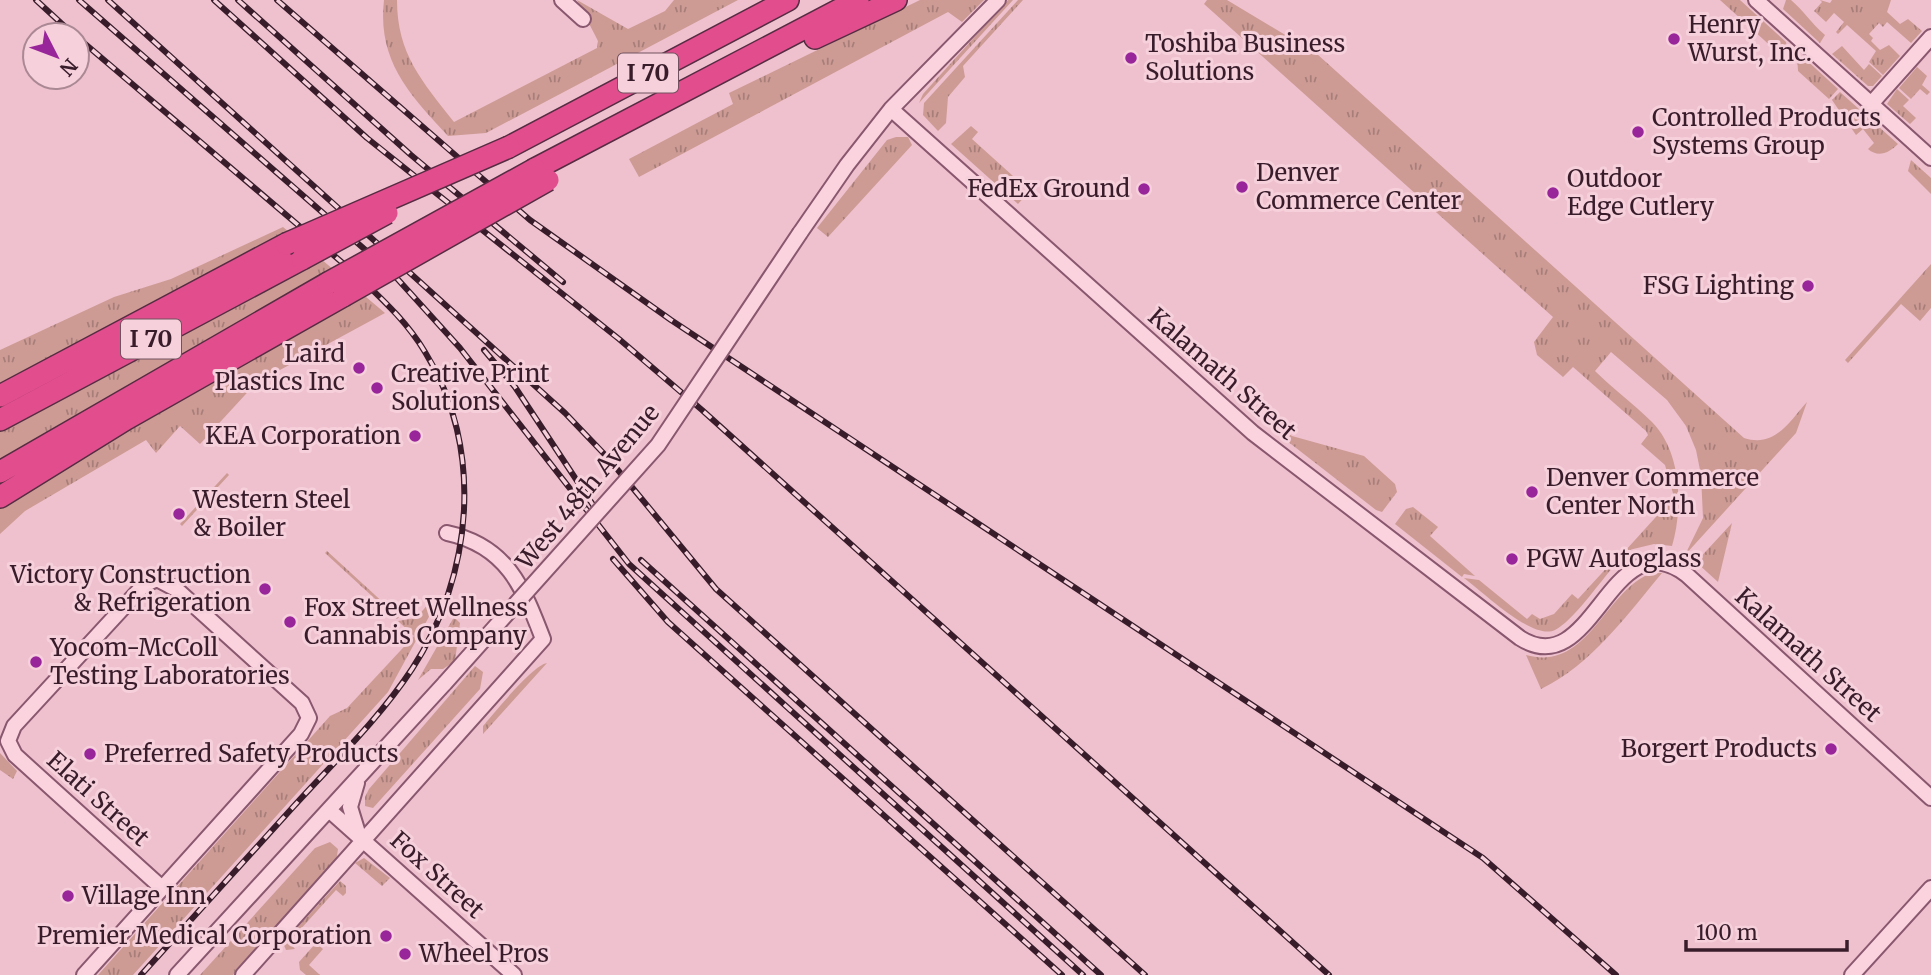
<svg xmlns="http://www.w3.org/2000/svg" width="1931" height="975" viewBox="0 0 1931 975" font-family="Merriweather,serif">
  <defs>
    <pattern id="grass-tufts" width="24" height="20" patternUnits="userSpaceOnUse" patternTransform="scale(1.75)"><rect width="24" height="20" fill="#cd9b94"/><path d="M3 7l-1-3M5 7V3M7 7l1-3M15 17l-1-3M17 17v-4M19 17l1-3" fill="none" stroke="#a77e79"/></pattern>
  </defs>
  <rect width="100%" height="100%" fill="#efc0ce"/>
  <!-- grass -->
  <path fill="url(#grass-tufts)" d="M384 0H397C397 54 422 81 454 122L597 48 598 41 577 0 628 29 665 11 674 0H738L486 133 448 136C410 95 377 61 384 0Z
    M920 0H984L962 22 948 12 639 177 629 159 733 104 729 93Z
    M1008 0H1013L919 103 923 94Z
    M1018 0H1023L963 66 965 77 948 97 946 123 938 131 923 115 924 103Z
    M1207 0H1227L1317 54 1744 438C1775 448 1789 422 1807 402L1796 433 1685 555 1703 518 1701 475 1696 450 1686 426 1667 400 1611 352 1595 371C1613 389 1634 404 1652 422 1682 452 1683 509 1672 546L1654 544 1625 551 1674 497 1665 465 1641 444 1648 435 1646 431 1573 367 1563 377 1537 355 1534 342 1553 317 1204 4Z
    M1720 0H1740L1786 42 1787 48 1775 50Z
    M1786 0H1791C1803 10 1811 23 1825 35L1820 43 1783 9Z
    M1820 0 1830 3 1832 0H1891L1887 12 1900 24 1908 19 1922 31 1911 43 1887 22 1883 27 1879 23 1869 34 1873 38 1871 41 1880 50 1889 45 1900 56 1883 75 1869 62 1876 51 1847 25 1838 34 1836 32 1844 22 1834 13 1826 22 1814 11 1822 2Z
    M1842 46 1864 70 1869 64 1882 76 1873 86H1868L1832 54Z
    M1797 55 1803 57 1838 89 1829 99 1798 71Z
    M1917 67 1927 76 1922 85 1930 92 1927 95 1920 89 1911 99 1899 88Z
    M1897 89 1909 100 1903 106 1916 118 1910 124 1887 104Z
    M1840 92 1898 144C1889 153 1878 158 1868 149L1874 143 1863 129 1856 135 1832 100Z
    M971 126 978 132 972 139 1013 176 1011 179 1027 194 1018 204 951 144Z
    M896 137H908L912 145 828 237 817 228 887 140Z
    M1911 160 1931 178V194L1908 171Z
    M283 227 385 313 256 383 200 444 180 426 156 453 146 440 25 511 0 534V350L114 297 171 279Z
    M1931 264V308L1920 321 1901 304 1848 363 1845 360Z
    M1271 422 1292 436 1364 456 1395 484 1397 492 1382 512 1376 510 1264 423Z
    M227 473 229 475 182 526 180 524Z
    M1413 507 1438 527 1430 536 1475 576 1464 574 1462 577 1395 524 1406 509Z
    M1732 523 1718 582 1696 562Z
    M327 551 399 617 397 619 325 553Z
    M1612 562 1614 566C1599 583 1573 621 1555 630 1533 641 1483 592 1464 578L1479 580 1527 619 1532 614 1540 619 1554 614 1572 594 1578 599Z
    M1651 573H1662C1628 614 1590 666 1541 689L1526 655C1588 672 1603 593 1651 573Z
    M431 601V613L388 692 133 975H98L330 716 347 708 414 636 398 621 416 618Z
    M454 617 460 623 455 661 443 669H431L418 680Z
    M547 663 483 734V726C495 712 533 665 547 663Z
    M475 666 483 672 480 689 373 808 365 806V797L369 789Z
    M0 753 17 771 13 779 0 770Z
    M330 842 338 849 336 862 233 975H200L315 848Z
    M364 858 390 878 382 886 355 863Z
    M340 881 346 886V893L343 896 336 890 289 942 295 949 286 950 283 943Z
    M316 943 323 949 309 965 320 975H306L300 970 299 962Z"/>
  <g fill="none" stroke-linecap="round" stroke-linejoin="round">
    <defs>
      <path id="minor" d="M562 0 583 19
        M1756 0 1931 158
        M1871 104 1931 37
        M891 109 1253 433 1520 638C1594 685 1610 516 1687 575L1931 798
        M800 233 847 165 891 109 998 0
        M357 783 350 807 358 833
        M329 810 514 975
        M84 975 301 734 309 718 302 703 176 589 157 579 144 585 14 726 8 741 15 755 162 888
        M177 975 445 683
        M243 975 543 639C523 587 507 546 447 533
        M1852 975 1931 888"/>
      <path id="highway" d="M815 38 896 0
        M509 147 788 0
        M535 169 858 0
        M0 396 286 244
        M0 420 302 259
        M0 472 328 283
        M0 497 126 419 343 296"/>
    </defs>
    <!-- minor casing -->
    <use href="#minor" stroke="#89576e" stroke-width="18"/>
    <!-- highway casing -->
    <use href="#highway" stroke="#562c42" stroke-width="24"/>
    <!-- minor -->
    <use href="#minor" stroke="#fad3df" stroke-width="14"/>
    <!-- highway -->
    <use href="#highway" stroke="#e24d8e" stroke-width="21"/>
    <defs>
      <path id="rail" d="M36 0 74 35
        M79 0 393 274 460 348 629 564 1083 975
        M108 0 565 413 608 458 716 589 1145 975
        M214 0 367 138 619 339 702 410 1329 975
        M238 0 411 155 563 282
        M277 0 530 220 671 320 1483 858 1616 975
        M77 37 358 276C383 300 407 322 425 352 485 448 473 576 412 669 379 719 334 762 294 806 243 862 192 919 141 975
        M484 350 515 387 595 508
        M613 559 668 622 1062 975
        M641 560 1101 975"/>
    </defs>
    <!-- rail casing -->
    <use href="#rail" stroke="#381c2a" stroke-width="6"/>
    <!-- rail -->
    <use href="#rail" stroke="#f6d0db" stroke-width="3.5" stroke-dasharray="10" stroke-linecap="butt"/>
    <defs>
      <path id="minor-bridge" d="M445 683 658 445 800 233"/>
      <path id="highway-bridge" d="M286 244 509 147
        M302 259 387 213
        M328 283 535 169
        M343 296 548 180"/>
    </defs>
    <!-- minor-bridge casing -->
    <use href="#minor-bridge" stroke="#89576e" stroke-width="18" stroke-linecap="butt"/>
    <!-- highway-bridge casing -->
    <use href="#highway-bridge" stroke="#562c42" stroke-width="24" stroke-linecap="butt"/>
    <!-- minor-bridge -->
    <use href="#minor-bridge" stroke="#fad3df" stroke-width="14"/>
    <!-- highway-bridge -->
    <use href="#highway-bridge" stroke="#e24d8e" stroke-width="21"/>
  </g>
  <!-- markers -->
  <g fill="#99259a" stroke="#f6d0db" stroke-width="2.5">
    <circle cx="1674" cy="39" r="7"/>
    <circle cx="1131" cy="58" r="7"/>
    <circle cx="1638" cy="132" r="7"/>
    <circle cx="1242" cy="187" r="7"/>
    <circle cx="1144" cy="189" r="7"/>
    <circle cx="1553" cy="193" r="7"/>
    <circle cx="1808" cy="286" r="7"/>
    <circle cx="359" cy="368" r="7"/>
    <circle cx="377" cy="388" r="7"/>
    <circle cx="415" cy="436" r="7"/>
    <circle cx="1532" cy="492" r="7"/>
    <circle cx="179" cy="514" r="7"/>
    <circle cx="1512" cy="559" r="7"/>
    <circle cx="265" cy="589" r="7"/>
    <circle cx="290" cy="622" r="7"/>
    <circle cx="36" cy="662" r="7"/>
    <circle cx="1831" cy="749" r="7"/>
    <circle cx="90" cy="754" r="7"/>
    <circle cx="68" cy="896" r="7"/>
    <circle cx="386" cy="936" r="7"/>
    <circle cx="405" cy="954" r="7"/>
  </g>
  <g text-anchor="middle" stroke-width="6" stroke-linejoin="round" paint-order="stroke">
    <!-- shield labels -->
    <g fill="#f6d0db" stroke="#71525f" stroke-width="2">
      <rect x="618" y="53.5" width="60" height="39" rx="5"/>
      <rect x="121" y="319.5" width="60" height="39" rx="5"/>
    </g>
    <g font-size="23" font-weight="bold" fill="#381c2a">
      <text x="648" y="81">I 70</text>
      <text x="151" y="347">I 70</text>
    </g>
    <!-- poi labels -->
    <g font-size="24" fill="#381c2a" stroke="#f6d0db" text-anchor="start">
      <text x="1688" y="33">Henry<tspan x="1688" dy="28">Wurst, Inc.</tspan></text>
      <text x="1145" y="52">Toshiba Business<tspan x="1145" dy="28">Solutions</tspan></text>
      <text x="1652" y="126">Controlled Products<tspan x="1652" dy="28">Systems Group</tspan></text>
      <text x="1256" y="181">Denver<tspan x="1256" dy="28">Commerce Center</tspan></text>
      <text x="1567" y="187">Outdoor<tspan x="1567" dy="28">Edge Cutlery</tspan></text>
      <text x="1130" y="197" text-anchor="end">FedEx Ground</text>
      <text x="1794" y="294" text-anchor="end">FSG Lighting</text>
      <text x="345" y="362" text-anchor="end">Laird<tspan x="345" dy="28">Plastics Inc</tspan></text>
      <text x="391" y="382">Creative Print<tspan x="391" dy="28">Solutions</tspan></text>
      <text x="401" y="444" text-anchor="end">KEA Corporation</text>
      <text x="1546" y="486">Denver Commerce<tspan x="1546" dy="28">Center North</tspan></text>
      <text x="193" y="508">Western Steel<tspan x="193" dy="28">&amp; Boiler</tspan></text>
      <text x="1526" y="567">PGW Autoglass</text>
      <text x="251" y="583" text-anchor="end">Victory Construction<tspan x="251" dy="28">&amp; Refrigeration</tspan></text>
      <text x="304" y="616">Fox Street Wellness<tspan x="304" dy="28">Cannabis Company</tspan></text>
      <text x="50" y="656">Yocom-McColl<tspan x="50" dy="28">Testing Laboratories</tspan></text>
      <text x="1817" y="757" text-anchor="end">Borgert Products</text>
      <text x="104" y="762">Preferred Safety Products</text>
      <text x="82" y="904">Village Inn</text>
      <text x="372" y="944" text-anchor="end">Premier Medical Corporation</text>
      <text x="419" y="962">Wheel Pros</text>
    </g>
    <!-- street labels -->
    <g font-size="24" fill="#381c2a" stroke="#f6d0db">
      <text transform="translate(1222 374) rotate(41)" y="8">Kalamath Street</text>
      <text transform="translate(588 487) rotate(-50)" y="8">West 48th Avenue</text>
      <text transform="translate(1808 655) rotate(42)" y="8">Kalamath Street</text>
      <text transform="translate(98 799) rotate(42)" y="8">Elati Street</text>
      <text transform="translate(437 875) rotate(42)" y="8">Fox Street</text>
    </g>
  </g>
  <!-- north arrow -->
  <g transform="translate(56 56) rotate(132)"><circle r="33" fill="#f6d0db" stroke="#aa8894" stroke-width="2"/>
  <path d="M0-5L12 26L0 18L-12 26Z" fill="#99259a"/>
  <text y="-10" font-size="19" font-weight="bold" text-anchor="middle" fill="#381c2a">N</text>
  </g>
  <!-- scale -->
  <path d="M1686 940v10h161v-10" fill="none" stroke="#381c2a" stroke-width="3.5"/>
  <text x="1696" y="940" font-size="21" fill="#381c2a" stroke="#f6d0db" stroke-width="5" paint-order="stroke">100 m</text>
</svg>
